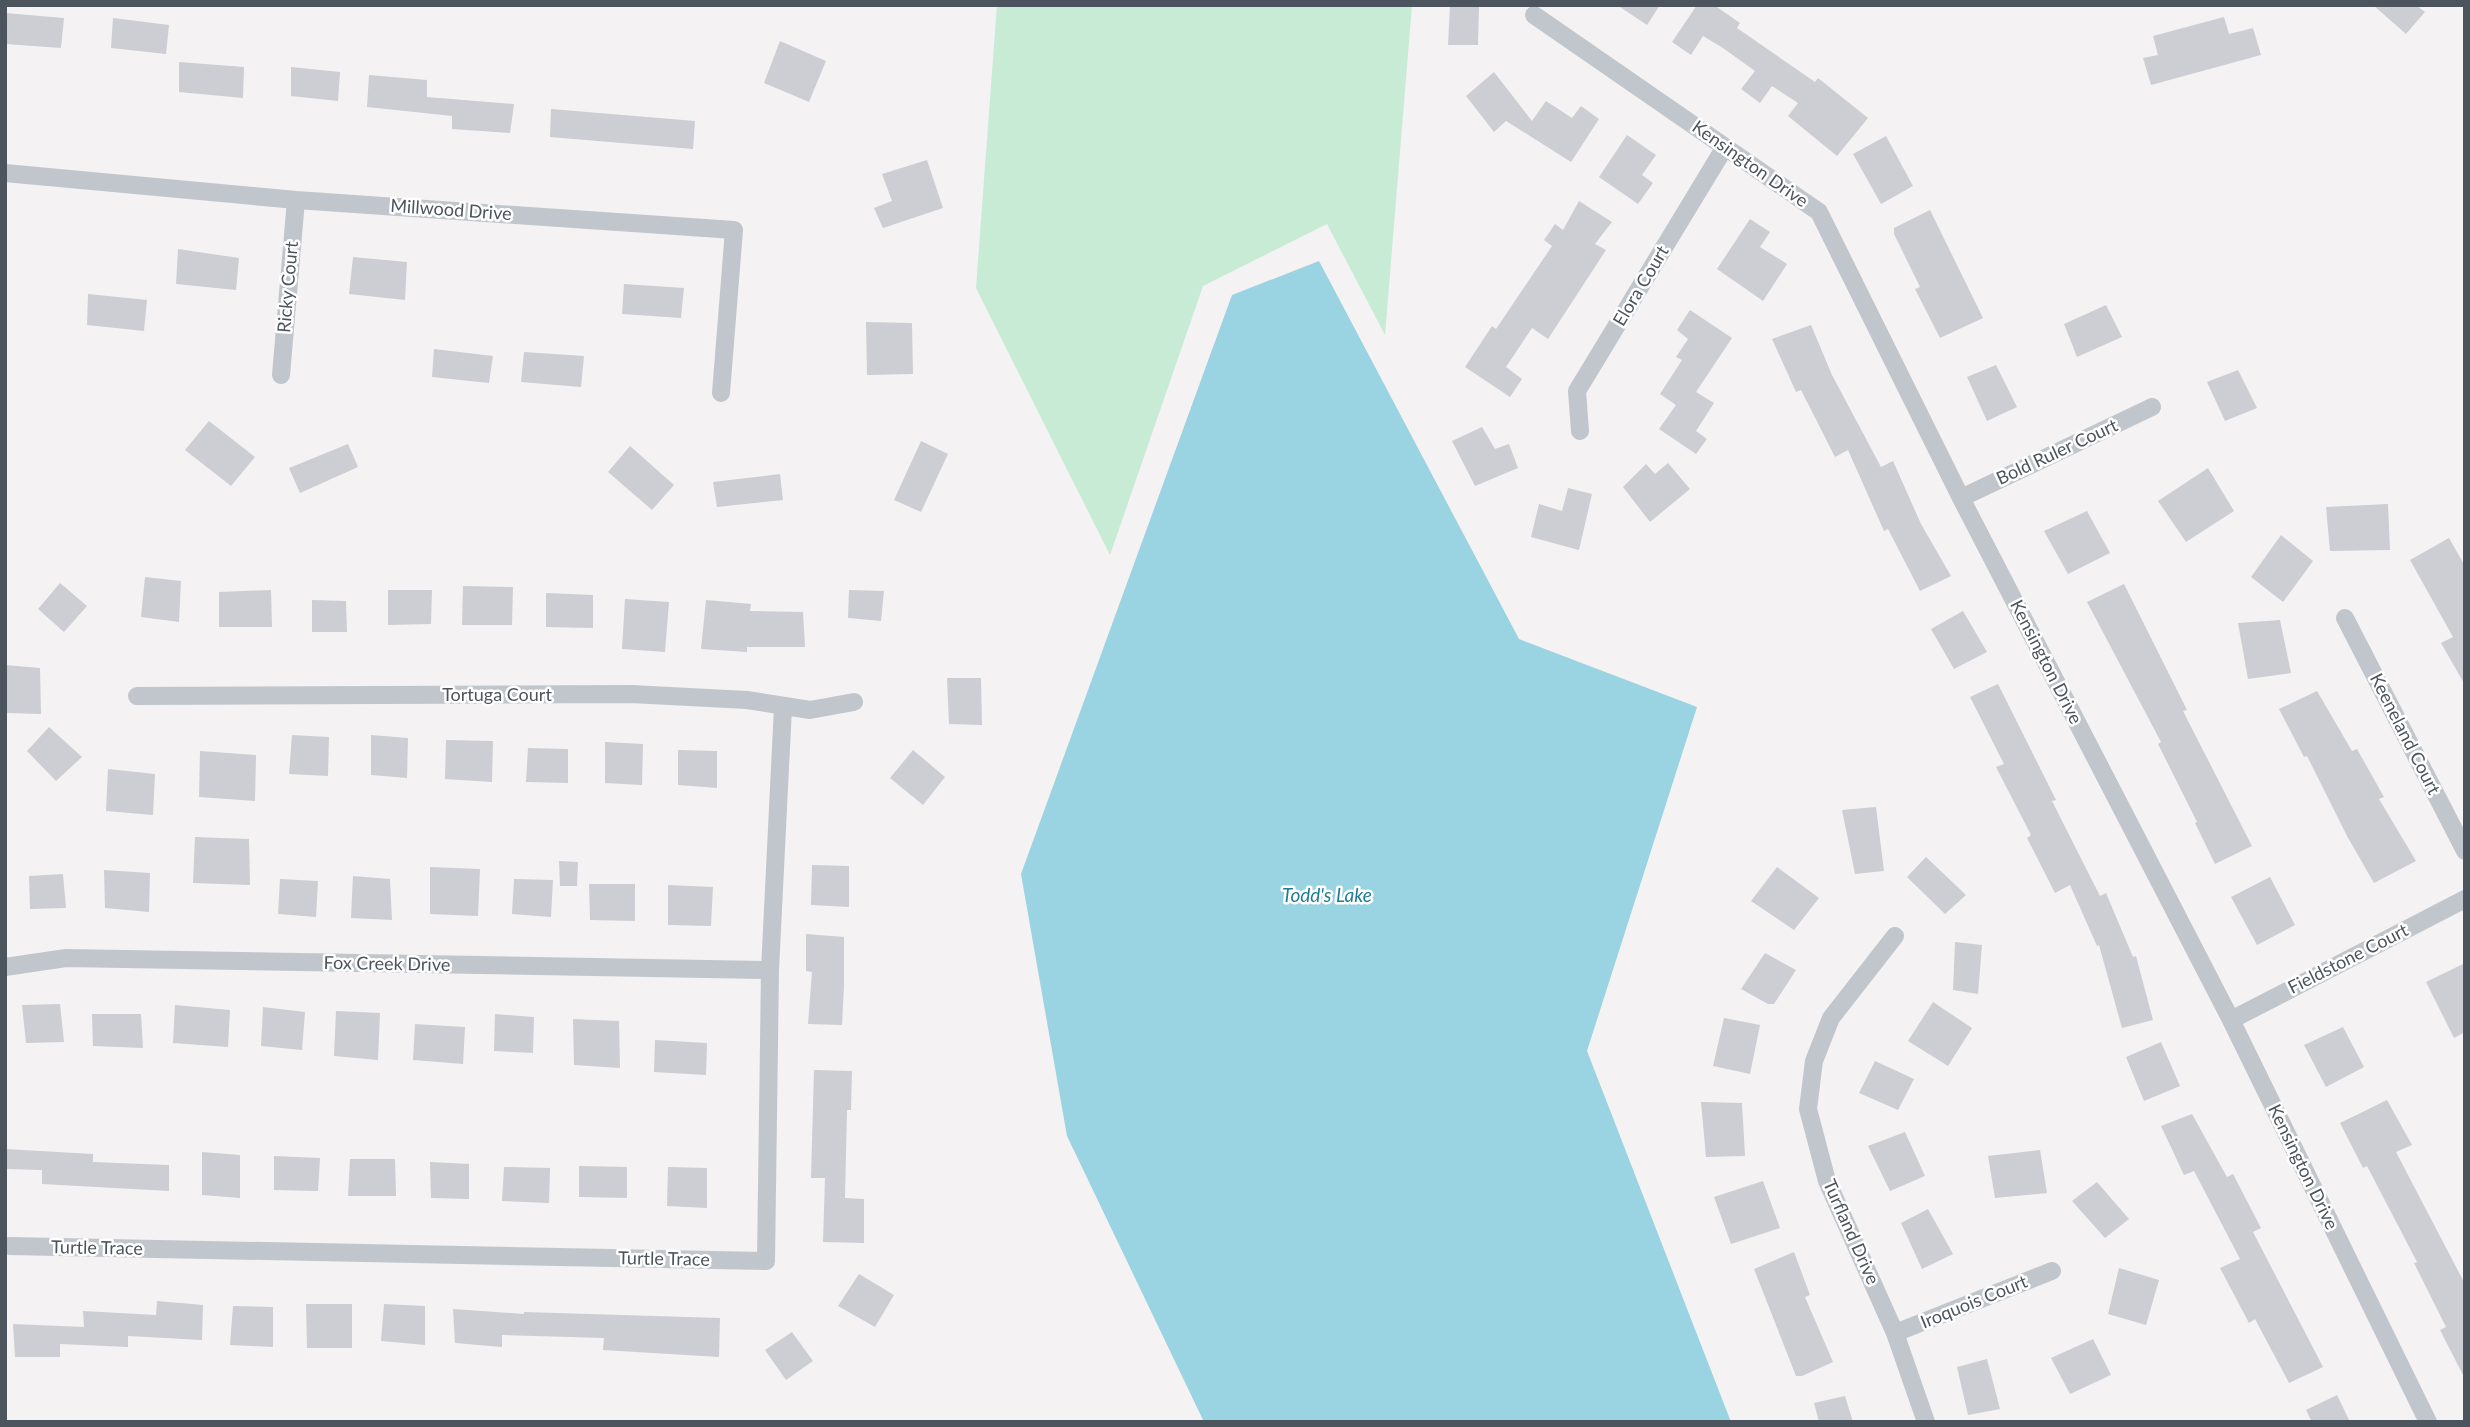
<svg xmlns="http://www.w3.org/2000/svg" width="2470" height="1427" viewBox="0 0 2470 1427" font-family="Lato,sans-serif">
  <rect width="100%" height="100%" fill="#f4f2f2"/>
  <!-- green -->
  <path fill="#c7ebd5" d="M997 5H1412L1385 335 1327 224 1203 286 1110 555 976 288Z"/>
  <!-- water -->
  <path fill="#9ad3e2" d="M1319 261 1519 639 1697 707 1587 1051 1731 1422H1204L1067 1136 1021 874 1232 295Z"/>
  <!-- building -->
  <path fill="#cdced3" d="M1450 5 1479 6 1478 45H1448Z
    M1617 5H1660L1647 25Z
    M1697 5H1714L1740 23 1737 28 1815 82 1818 78 1868 118 1837 156 1788 116 1798 103 1772 86 1760 103 1741 89 1755 71 1723 48 1703 36 1691 55 1672 42Z
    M2373 5H2416L2425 12 2406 34Z
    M6 13 64 18 61 48 5 44Z
    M2224 17 2229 34 2253 28 2261 55 2151 85 2143 58 2158 55 2153 36Z
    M113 18 169 25 166 54 111 48Z
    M780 41 826 61 809 102 764 83Z
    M179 62 244 67 243 98 179 92Z
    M291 67 340 72 338 101 291 96Z
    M1494 72 1532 121 1546 101 1572 118 1581 106 1599 119 1571 162 1506 121 1494 132 1466 96Z
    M369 75 427 80V97L514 104 510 133 452 129V116L367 107Z
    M551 109 695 121 693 149 550 137Z
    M1627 135 1656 155 1642 175 1653 183 1638 204 1599 177Z
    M1886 136 1913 186 1881 204 1853 154Z
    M927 160 943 208 883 228 874 208 892 201 882 174Z
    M1579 201 1612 222 1595 244 1606 250 1548 339 1532 328 1506 367 1522 379 1510 397 1465 367 1492 326 1496 329 1552 246 1544 240 1555 224 1563 230Z
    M1930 210 1983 318 1940 338 1915 289 1920 287 1894 234V228Z
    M1750 219 1770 232 1760 247 1787 264 1763 301 1717 269Z
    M178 249 239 258 236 290 176 284Z
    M353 257 407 262 405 300 349 294Z
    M624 284 684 288 681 318 622 314Z
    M88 294 147 300 144 331 87 325Z
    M2106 305 2122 337 2077 357 2064 324Z
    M1690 310 1732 338 1696 392 1714 403 1696 431 1707 439 1696 454 1659 429 1676 405 1660 394 1682 360 1676 357 1688 339 1677 330Z
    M866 322 912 323 913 374 867 375Z
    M1811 325 1832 375 1881 467 1893 461 1921 524 1951 576 1920 591 1888 529 1884 531 1848 450 1835 457 1801 390 1796 392 1772 339Z
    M434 349 493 356 489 383 432 377Z
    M524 352 584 356 581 387 521 382Z
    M1996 365 2017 407 1987 421 1967 377Z
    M2238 370 2257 408 2225 421 2207 382Z
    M209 421 255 457 231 486 185 450Z
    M1482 427 1495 449 1509 444 1518 468 1475 486 1452 441Z
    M921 441 948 454 921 512 894 500Z
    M348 444 358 467 300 493 289 468Z
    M630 446 674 485 652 510 608 472Z
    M1668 463 1690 489 1650 522 1623 487 1646 464 1655 474Z
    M2208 468 2234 511 2186 542 2158 501Z
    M780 474 783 500 717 507 713 482Z
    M1568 488 1592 494 1579 550 1531 537 1539 504 1562 511Z
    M2388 504 2390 550 2330 551 2326 507Z
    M2087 511 2110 553 2068 574 2044 531Z
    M2281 535 2313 561 2283 602 2251 577Z
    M2449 538 2465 566V685L2441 643 2453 637 2410 560Z
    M145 577 181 581 179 622 141 617Z
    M60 583 87 606 64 632 38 609Z
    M2124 584 2187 710 2183 711 2252 846 2215 864 2195 823 2197 822 2158 744 2161 742 2087 602Z
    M463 586 513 587 512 625H462Z
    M271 590 272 627H219V592Z
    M388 590H432L431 624 388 625Z
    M849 590 884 591 881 621 848 618Z
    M546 593 593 595V628L546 627Z
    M625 599 669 602 665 652 622 649Z
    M312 600 346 601 347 632H312Z
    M706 600 751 604 750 611 803 612 805 647H747V652L701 649Z
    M1963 611 1987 652 1954 669 1931 629Z
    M2280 620 2291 673 2248 679 2238 623Z
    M5 665 40 668 41 714 5 713Z
    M947 678H981L982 725 949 724Z
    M1998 684 2056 800 2052 801 2100 896 2106 893 2133 957 2136 956 2153 1020 2122 1028 2099 945 2097 946 2070 885 2055 893 2027 838 2031 835 1996 767 2004 764 1970 697Z
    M2317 691 2352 751 2357 749 2384 797 2379 799 2416 861 2374 883 2347 836 2307 756 2304 757 2279 709Z
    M49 727 82 757 56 781 27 751Z
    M292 735 329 737 328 776 289 774Z
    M371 735 408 738 407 778 371 775Z
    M446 740 493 741 492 782 445 779Z
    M605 742 643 744 642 785 605 783Z
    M528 748 568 749V783L526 782Z
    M678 750 717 751V788L678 785Z
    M913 750 945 777 923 805 890 778Z
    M200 751 256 755 255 801 199 797Z
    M108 769 155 774 153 815 106 811Z
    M1876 807 1884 871 1855 874 1842 810Z
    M195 837 249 839 250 885 193 883Z
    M1926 857 1966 895 1945 914 1907 877Z
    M559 861 578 862 577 886H560Z
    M812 865 849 866V907L811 905Z
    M430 867 480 869 478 916 430 914Z
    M1777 867 1819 898 1794 930 1751 901Z
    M104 870 150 873 149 912 105 908Z
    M63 874 66 908 30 909 29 876Z
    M353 876 390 879 392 920 351 918Z
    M2270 877 2295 925 2257 945 2231 897Z
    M280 879 318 881 316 917 278 914Z
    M514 879 553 880 551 917 512 914Z
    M589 884H635V921L590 920Z
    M668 885 713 887 711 926 668 925Z
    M806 934 844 937V987L842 1025 808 1024 812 972 806 971Z
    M1955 942 1982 945 1978 994 1953 990Z
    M1765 953 1796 970 1774 1004H1768L1741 989Z
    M2465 963V1032L2454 1038 2426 982Z
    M1933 1002 1972 1028 1948 1066 1908 1041Z
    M60 1004 64 1042 26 1043 22 1005Z
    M175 1005 230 1010 228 1047 173 1043Z
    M263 1007 305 1012 302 1050 261 1046Z
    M336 1011 380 1013 378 1060 334 1056Z
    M92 1014H141L143 1048 93 1046Z
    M495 1014 534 1017 533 1053 494 1051Z
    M1724 1018 1760 1025 1750 1074 1713 1066Z
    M573 1019 619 1021 620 1068 574 1065Z
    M415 1024 465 1027 463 1064 413 1060Z
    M2343 1027 2364 1067 2326 1087 2304 1045Z
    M655 1040 707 1043 706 1075 654 1072Z
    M2161 1042 2180 1086 2144 1101 2126 1057Z
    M1875 1061 1914 1079 1898 1110 1859 1093Z
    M814 1070 852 1071 851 1110H847L845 1198 864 1199V1243L823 1242 825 1178H811Z
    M2387 1100 2412 1145 2396 1152 2465 1284V1379L2440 1330 2446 1327 2414 1263 2417 1262 2367 1166 2363 1168 2340 1123Z
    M1701 1102 1742 1103 1745 1156 1706 1157Z
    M2192 1114 2227 1177 2233 1174 2261 1228 2253 1232 2323 1367 2289 1383 2255 1319 2249 1323 2220 1268 2240 1259 2194 1171 2184 1175 2161 1126Z
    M1905 1132 1925 1176 1890 1191 1868 1146Z
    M5 1149 93 1154V1162L169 1165V1191L42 1184V1170L5 1169Z
    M2040 1150 2047 1193 1995 1198 1988 1156Z
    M202 1152 240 1155V1198L202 1195Z
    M274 1156 320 1158 318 1191 274 1190Z
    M350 1159H395L396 1196H348Z
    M430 1162 469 1164V1199L431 1198Z
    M579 1166 627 1167V1198L579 1197Z
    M504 1167 550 1168 549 1203 502 1201Z
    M668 1167 707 1168V1208L667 1206Z
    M1763 1181 1780 1228 1731 1244 1714 1197Z
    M2097 1182 2129 1219 2105 1238 2072 1201Z
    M1928 1209 1953 1254 1922 1269 1901 1223Z
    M1794 1252 1810 1295 1805 1297 1833 1362 1802 1376H1796L1754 1269Z
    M2119 1268 2159 1280 2146 1325 2108 1314Z
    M859 1274 894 1295 875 1327 838 1306Z
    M157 1301 203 1305 202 1340 128 1336V1347L60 1344V1357H15L13 1324 84 1327 83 1311 156 1315Z
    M306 1304H352V1348H307Z
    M384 1304 425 1306V1345L381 1341Z
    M233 1306 273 1307V1347L230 1345Z
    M453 1309 524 1314V1312L720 1318 719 1357 603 1350 604 1338 502 1335V1347L455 1343Z
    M792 1332 813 1361 786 1380 765 1350Z
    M2093 1339 2111 1375 2070 1394 2051 1358Z
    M1987 1359 2000 1409 1968 1415 1957 1367Z
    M2337 1395 2350 1422H2312L2306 1410Z
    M1845 1396 1853 1422H1819L1814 1403Z"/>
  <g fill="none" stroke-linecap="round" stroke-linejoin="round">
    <!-- minor -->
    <path stroke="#c0c6cc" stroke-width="18" d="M1534 15 1819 212 1961 498 2231 1020 2428 1422
      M5 173 296 200 734 230 721 393
      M281 375 296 200
      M1580 431 1577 391 1725 147
      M1961 498 2152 407
      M2345 618 2465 851
      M137 696 631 694 747 700 810 710 854 702
      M1895 936 1831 1018 1814 1061 1808 1109 1827 1181 1895 1333 1926 1422
      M5 967 66 958 770 970
      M2231 1020 2465 899
      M9 1246 766 1261 770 970 783 707
      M1895 1333 2052 1271"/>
  </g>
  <g text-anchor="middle" stroke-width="5" stroke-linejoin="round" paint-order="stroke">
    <!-- street labels -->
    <g font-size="18" fill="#4c555d" stroke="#fff">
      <text transform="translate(1750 164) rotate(35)" y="6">Kensington Drive</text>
      <text transform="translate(451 210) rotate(4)" y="6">Millwood Drive</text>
      <text transform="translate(1641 286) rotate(-59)" y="6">Elora Court</text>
      <text transform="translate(288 287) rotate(-85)" y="6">Ricky Court</text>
      <text transform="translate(2057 452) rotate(-25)" y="6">Bold Ruler Court</text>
      <text transform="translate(2046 662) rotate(63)" y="6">Kensington Drive</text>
      <text x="497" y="701">Tortuga Court</text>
      <text transform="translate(2405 734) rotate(63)" y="6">Keeneland Court</text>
      <text transform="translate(2348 959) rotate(-27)" y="6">Fieldstone Court</text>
      <text transform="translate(387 964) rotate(1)" y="6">Fox Creek Drive</text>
      <text transform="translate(2303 1167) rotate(64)" y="6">Kensington Drive</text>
      <text transform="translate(1851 1232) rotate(66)" y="6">Turfland Drive</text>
      <text transform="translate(97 1248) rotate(1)" y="6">Turtle Trace</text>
      <text transform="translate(664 1259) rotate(1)" y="6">Turtle Trace</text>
      <text transform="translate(1974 1302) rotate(-22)" y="6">Iroquois Court</text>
    </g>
    <!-- water labels -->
    <g font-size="19" font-style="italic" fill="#1e7c96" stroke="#fff">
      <text x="1327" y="902">Todd's Lake</text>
    </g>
  </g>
  <!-- border -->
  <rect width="2470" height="1427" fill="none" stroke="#4c555d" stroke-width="14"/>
</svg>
